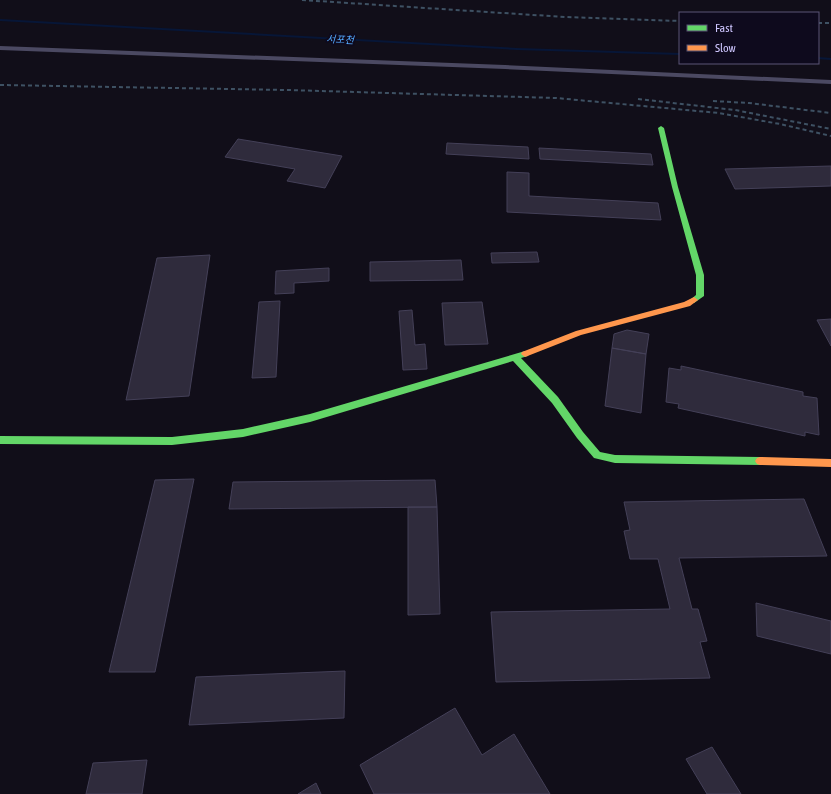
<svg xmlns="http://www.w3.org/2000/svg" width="831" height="794" viewBox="0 0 831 794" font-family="'Asap Condensed','Noto Sans KR',sans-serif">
  <rect width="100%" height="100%" fill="#110e19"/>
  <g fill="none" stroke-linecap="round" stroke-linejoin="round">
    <!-- stream -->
    <path fill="#071637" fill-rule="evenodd" d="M0 19 517 48 680 53V55L517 50 0 21Z
      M818 57 831 58V60L818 59Z"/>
  </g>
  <!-- building -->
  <path fill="#2f2b3c" stroke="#444058" d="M238 139 342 156 325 188 287 181 295 169 225 157Z
    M447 143 528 147 529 159 446 154Z
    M539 148 651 154 653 165 540 159Z
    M831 166V186L735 189 725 169Z
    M507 172 529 173V196L658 203 661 220 507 212Z
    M537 252 539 262 492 263 491 253Z
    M210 255 189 396 126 400 157 258Z
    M461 260 463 280 370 281V262Z
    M329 268V281L294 283V293L275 294 276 271Z
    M280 301 276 377 252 378 259 302Z
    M482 302 488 344 445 345 442 303Z
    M412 310 415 345 425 344 427 369 403 370 399 311Z
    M831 319V346L817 320Z
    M627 330 649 334 646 354 612 348 614 334Z
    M612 348 646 354 641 413 605 406Z
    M681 366 803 392V396L817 398 819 435 805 432V436L678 408 679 404 666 402 669 368 681 370Z
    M194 479 155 672H109L155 480Z
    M435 480 437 507 229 509 233 482Z
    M804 499 827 556 679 558 692 609H698L707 641 700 642 710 678 496 682 491 612 670 609 658 559H630L624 531 630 530 624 502Z
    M408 507H437L440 614 408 615Z
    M756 603 831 621V654L757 636Z
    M345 671 344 718 189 725 196 677Z
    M455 708 482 755 514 734 550 794H374L360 765Z
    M712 747 741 794H707L686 759Z
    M147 760 142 794H86L93 763Z
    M316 783 321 794H298Z"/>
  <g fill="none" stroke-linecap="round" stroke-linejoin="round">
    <!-- lane -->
    <path fill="#4b4962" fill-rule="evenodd" d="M0 46 505 65 831 80V84L505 69 0 50Z"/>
    <!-- fast -->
    <path fill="#63d668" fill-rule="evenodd" d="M661 126 664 128 678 187 704 275V296L694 303 690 300 696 295V275L672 187 658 128Z
      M525 351 529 354 528 356 521 358 558 397 583 432 600 452 615 455 760 457 763 458 765 461 763 464 760 465 615 463 594 458 577 438 552 403 513 361 310 422 243 437 172 445 0 444V436L172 437 243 429 310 414Z"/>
    <!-- slow -->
    <path fill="#ff974d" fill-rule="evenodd" d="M694 297 698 300 690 306 581 335 525 357 521 354 522 352 576 331 684 302Z
      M760 457 831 459V467L760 465 757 464 755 461 757 458Z"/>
    <!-- rail -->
    <path stroke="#3e5163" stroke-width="2" stroke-dasharray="4 3" stroke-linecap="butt" d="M302 0 565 17 680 21
      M818 23H831
      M0 85 287 90 556 98 719 113 780 124 831 136
      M638 99 735 110 831 129
      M713 101 749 103 831 113"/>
  </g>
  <g text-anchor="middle" stroke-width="4" stroke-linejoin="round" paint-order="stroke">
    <!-- far-water labels -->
    <g font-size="10" font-style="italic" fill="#54aaff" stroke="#0e0a1d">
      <text transform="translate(340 39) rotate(3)" y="4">서포천</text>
    </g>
  </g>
  <!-- legend -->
  <rect x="679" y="12" width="140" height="52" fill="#0e0a1d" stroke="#5b5577"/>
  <rect x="687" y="25" width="20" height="6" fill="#63d668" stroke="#5b5577"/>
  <text x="715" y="32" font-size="12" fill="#cec6ff">Fast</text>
  <rect x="687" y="45" width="20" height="6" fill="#ff974d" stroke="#5b5577"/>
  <text x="715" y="52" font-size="12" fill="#cec6ff">Slow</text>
</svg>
